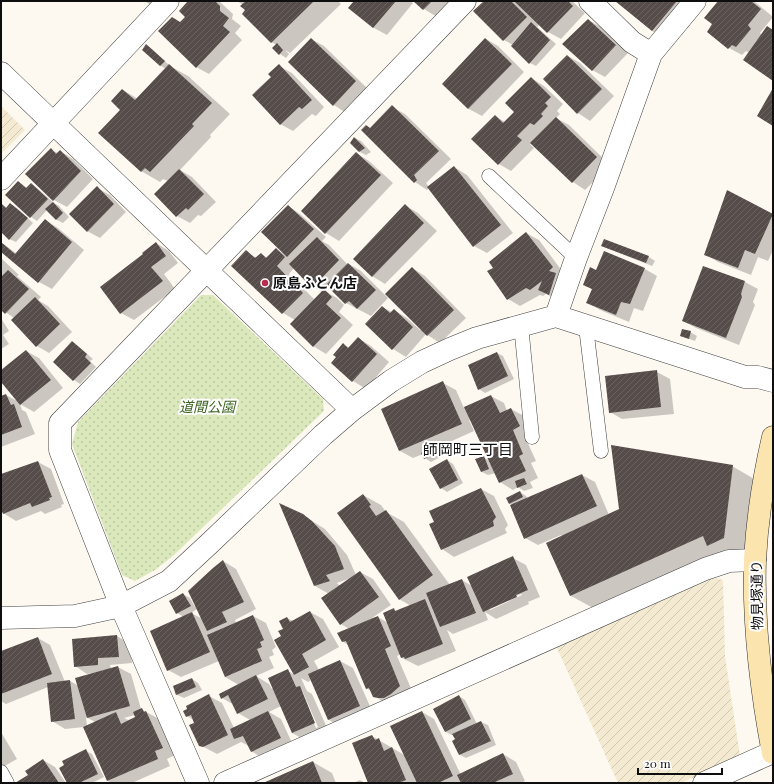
<svg xmlns="http://www.w3.org/2000/svg" width="774" height="784" viewBox="0 0 774 784" font-family="'Playfair Display','Noto Sans JP',serif">
  <defs>
    <pattern id="farmland-furrows" width="10" height="10" patternUnits="userSpaceOnUse"><rect width="10" height="10" fill="#f3ead1"/><path d="M-1 1l2-2M0 10L10 0M9 11l2-2" fill="none" stroke="#cfc8b2"/></pattern>
    <pattern id="park-dots" width="8" height="8" patternUnits="userSpaceOnUse"><rect width="8" height="8" fill="#dbe8bb"/><path d="M2 2h.1M6 6h.1" fill="none" stroke="#bbc6a0" stroke-width="1.8" stroke-linecap="round"/></pattern>
    <pattern id="building-hatch" width="6" height="6" patternUnits="userSpaceOnUse"><rect width="6" height="6" fill="#564d4b"/><path d="M-1 1l2-2M0 6l6-6M5 7l2-2" fill="none" stroke="#696261"/></pattern>
  </defs>
  <rect width="100%" height="100%" fill="#fef9f0"/>
  <!-- farmland -->
  <path fill="url(#farmland-furrows)" d="M1 106 25 130 1 154Z
    M713 577 723 580 725 656 740 756 681 783H618L556 646Z"/>
  <!-- park -->
  <path fill="url(#park-dots)" d="M201 295H213L323 399 324 411 173 556 155 570 135 581 122 575 72 444 78 422Z"/>
  <!-- shadow -->
  <path fill="#0003" fill-rule="evenodd" d="M145 1H158L153 7Z
    M189 1H219L233 14 232 19 241 26 235 33 242 40 209 74 196 67 186 17Z
    M237 1H338L341 4 290 53 285 50 289 54 286 58 280 54 274 48 277 45 271 42 246 10 243 5Z
    M355 1H411L413 3 387 35 374 28 350 8Z
    M415 1H452L437 17 424 9Z
    M485 1H572L585 13 561 39 548 32 540 24 537 27 556 44 536 66 530 63 513 45 504 40Z
    M616 1H695L665 38 652 31Z
    M718 1H754L773 17 760 33 762 35 773 31V80L749 53 746 51 742 55 729 48 708 32 713 24Z
    M588 20 601 27 628 53 605 77 592 70Z
    M311 39 324 46 368 89 346 113 334 105Z
    M486 39 498 46 524 72 482 116 469 109 443 84Z
    M146 45 152 49 170 66 188 76 230 114 210 135 211 137 180 170 192 177 216 202 201 216 198 215 190 223 177 216 168 181 163 179 160 182 141 171 121 110 123 90 138 99 166 69 161 66 143 50Z
    M568 56 580 63 614 96 590 121 578 113Z
    M279 66 292 73 324 107 316 116 312 114 293 131 280 124 272 77Z
    M531 78 544 86 563 104 557 111 560 114 556 118 569 125 610 165 585 190 573 182 531 143 530 144 534 148 511 171 499 164 495 116 505 122 516 112Z
    M392 107 405 114 451 159 426 183 429 187 454 167 467 175 513 233 487 253 474 246 429 188 427 190 415 182 363 130 370 129Z
    M355 138 361 141 371 152 366 155 360 152 351 143Z
    M51 150 58 153 60 151 73 159 93 179 67 207 54 200Z
    M356 153 369 161 393 183 339 241 326 233 302 211Z
    M19 182 27 188 31 184 37 188 54 203 59 206 69 217 63 223 57 220 47 210 37 221 31 217 7 195Z
    M97 188 110 195 126 212 100 238 87 231Z
    M727 191 773 215V250L768 261 758 257 751 275 718 262 705 254Z
    M1 204 7 208 11 204 17 208 33 223 16 242 9 239 1 231Z
    M288 206 300 214 326 237 322 241 329 245 348 265 349 264 361 271 388 298 371 316 346 303 331 288 329 290 327 289 325 291 337 298 344 305 339 312 353 325 326 354 313 346 295 320 283 313 246 252 257 258 261 254 268 258 276 249 284 254ZM294 268 310 285 322 292 315 300 289 274Z
    M406 206 418 213 437 231 385 284 372 276Z
    M45 220 58 228 84 250 52 289 39 282 1 251V242L17 254Z
    M526 233 539 240 565 275 552 297 546 294 543 296 540 295 520 306 508 299 494 268Z
    M156 243 169 251 178 263 164 274 175 289 134 320 121 313 145 254Z
    M602 246 649 257 655 261 652 266Z
    M1 258 19 275 17 276 41 297 38 300 48 306 72 332 49 353 37 346 14 318 1 309Z
    M704 267 745 282 758 289 753 302 755 305 739 345 696 328 683 321Z
    M412 268 425 276 466 318 440 343 426 334 406 357 393 349 366 324 382 307 392 312 394 310 407 318 420 330 421 329Z
    M645 269 657 276 643 311 634 308 629 322 600 310 587 302 593 290 584 284 597 272Z
    M1 318 9 331 3 335 9 344 1 349Z
    M690 332 697 336 695 341 681 336Z
    M358 338 371 346 389 362 366 389 353 381 332 363 337 357 344 345 350 348Z
    M72 342 78 346 93 359 90 361 96 367 80 384 74 380Z
    M26 351 39 358 63 388 34 412 20 404 22 410 26 412 35 434 1 447V397L6 395 19 402 1 380V371Z
    M497 353 503 356 514 379 485 393 479 389Z
    M657 372 670 379 674 414 622 419 610 412Z
    M443 383 456 390 464 408 491 396 504 403 507 411 511 409 524 416 532 434 525 437 536 461 531 463 538 478 530 482 533 488 524 491 518 487 513 490 500 482 496 473 488 475 482 472 477 460 483 457 490 461 471 419 469 420 474 431 443 445 448 447 450 452 431 462 425 458 423 454 413 458 400 451 382 409Z
    M447 460 453 464 463 483 447 492 441 488Z
    M38 462 51 469 64 504 61 505 62 507 45 514 41 511 16 521 3 513 1 506V475Z
    M732 466 756 480 747 551 732 559 720 552 595 609 571 596 547 544 562 537 561 535 538 545 525 538 513 505 509 503 520 492 526 496 528 499 582 475 595 482 609 515Z
    M481 489 494 496 508 525 505 529 507 533 454 557 442 549 436 522 431 511Z
    M363 495 381 505 386 512 404 522 450 585 462 580 472 586 513 558 526 565 540 597 528 602 529 604 496 619 485 612 488 620 453 634 447 630 456 651 418 666 402 658 401 654 397 656 413 693 387 704 374 696 371 691 366 688 348 645 342 641 349 629 341 624 329 594 315 586 302 515 325 529 347 555 356 575 360 572 373 579 391 605 372 618 378 617 388 623 394 610 398 612 411 606 399 599ZM351 578 340 586 337 583ZM521 594 522 595 490 610V608Z
    M223 561 236 569 256 609 235 620 236 623 253 616 266 623 276 647 272 650 274 655 269 657 274 668 256 676 269 684 272 689 288 671 295 675 275 640 282 636 287 618 293 621 310 612 323 619 339 647 314 661 319 670 340 661 353 668 373 713 342 727 329 720 311 680 308 682 301 678 307 691 312 694 328 730 305 740 292 733 281 706 269 712 281 719 293 745 264 759 251 751 249 746 241 742 217 754 200 745 196 723 195 721 187 716 209 696 222 703 234 728 250 720 238 713 234 705 222 698 239 685 225 677 219 661 181 677 168 670 184 617 177 613 183 594 190 598 195 607 196 606ZM197 609 203 619 191 613ZM300 690H302L318 727 316 728Z
    M117 636 130 644 132 663 110 665 111 669 118 667 131 674 141 709 159 719 175 755 167 759 170 766 132 783H112L108 781 84 727 65 729 52 721 48 687 6 704 1 701V652L38 638 50 645 65 682 70 681 79 686 92 673 87 674 75 666ZM135 715 136 718 128 720 124 718ZM86 717 95 722 87 726Z
    M192 679 198 683 202 690 184 698 177 695 174 687Z
    M459 696 465 700 477 724 481 722 488 725 496 745 466 758 460 755 454 734 452 735 446 732 434 709Z
    M422 712 434 719 461 775 503 754 516 762 525 781 521 783H370L372 736 406 756Z
    M1 732 17 759 1 768Z
    M86 751 92 754 104 777 92 783H68Z
    M43 760 55 767 66 783H17L29 775Z
    M313 762 332 773 336 783H266Z
    M360 780 365 783H353Z"/>
  <!-- building -->
  <path fill="url(#building-hatch)" d="M188 1H215L220 6V11L229 18 223 26 230 32 196 68 158 31 172 17 180 22 185 17 179 11Z
    M246 1H314L271 43 242 14 245 10 240 6Z
    M354 1H396L373 28 348 8Z
    M413 1H432L423 10Z
    M484 1H511L527 17 503 41 473 11Z
    M514 1H568L573 6 547 33Z
    M615 1H677L652 31Z
    M718 1H751L761 9 748 25 751 29 736 47 732 45 728 49 707 32 712 24 704 18Z
    M588 19 616 45 592 71 562 44Z
    M531 22 550 40 529 64 511 46Z
    M767 26 773 30V81L743 60Z
    M311 38 356 81 333 106 288 62Z
    M485 38 512 64 468 109 442 84Z
    M277 43 283 50 279 55 272 48Z
    M146 44 165 61 160 66 142 50Z
    M567 55 602 89 577 114 543 79Z
    M169 64 212 103 192 124 194 126 150 172 145 168 141 172 98 133 120 110 111 101 122 89 135 100Z
    M279 64 312 100 302 109 299 107 280 125 252 95 271 77 268 74Z
    M531 77 551 97 545 103 548 106 541 114 543 116 534 125 530 123 517 136 522 140 498 165 471 139 495 115 503 123 514 112 505 103Z
    M773 88V126L757 116Z
    M392 105 439 151 414 175 417 180 414 183 361 130 366 125 370 128Z
    M556 117 597 157 572 183 530 143Z
    M354 137 365 148 359 152 350 143Z
    M51 148 56 154 60 150 81 171 53 201 25 174Z
    M356 152 381 175 325 234 301 211Z
    M454 166 501 225 473 247 427 187Z
    M179 169 204 194 188 210 186 208 176 217 154 194Z
    M18 181 26 188 31 183 48 199 30 218 5 195Z
    M97 186 114 204 87 232 69 214Z
    M727 190 773 214 755 254 745 250 738 268 704 255Z
    M53 202 63 213 56 220 45 209Z
    M1 203 6 208 10 203 28 218 9 240 1 232Z
    M405 204 424 223 372 277 353 259Z
    M288 205 314 229 287 257 261 232Z
    M45 219 72 242 38 283 1 252V242L15 254Z
    M526 232 553 267 549 271 556 273 549 295 538 290 542 281 530 290 526 288 507 300 487 271 493 268 489 262Z
    M317 237 339 260 316 284 314 283 310 286 289 264Z
    M604 239 649 256 646 263 601 246Z
    M156 242 166 256 151 267 163 281 120 314 100 287 143 254 142 253Z
    M276 248 285 257 277 266 303 293 282 314 231 266 246 250 255 258 261 253 266 258Z
    M604 251 645 268 630 304 621 302 616 315 586 303 592 289 583 285 590 267 596 270Z
    M348 263 376 290 357 309 349 301 345 304 326 285Z
    M703 266 745 281 741 294 742 297 726 338 682 321Z
    M412 267 454 310 427 336 385 294Z
    M8 270 29 289 5 314 1 310V277Z
    M324 289 332 297 326 304 341 318 313 347 290 324Z
    M35 297 60 324 36 347 11 320Z
    M382 306 390 313 394 309 413 327 392 350 365 324Z
    M682 329 691 331 689 339 680 336Z
    M358 337 377 354 352 382 331 363 336 357 333 355 343 343 348 348Z
    M72 341 87 354 85 357 91 363 73 381 53 362Z
    M26 350 51 380 20 405 1 382V370Z
    M497 352 508 376 478 390 468 365Z
    M657 370 661 407 609 413 605 376Z
    M443 381 462 424 399 451 381 409Z
    M6 394 11 405 14 404 22 427 1 435V396Z
    M491 395 500 413 511 408 520 426 513 430 523 454 519 456 526 471 499 483 464 407Z
    M441 442 444 449 424 459 421 453Z
    M611 445 733 465 724 538 707 546 703 536 570 596 546 543 619 509Z
    M484 456 489 469 481 472 475 459Z
    M447 459 458 480 440 489 429 469Z
    M38 461 52 497 49 498 50 500 32 507 30 503 3 514 1 509V474Z
    M582 474 597 506 524 539 510 505Z
    M524 478 527 484 517 488 515 481Z
    M481 488 496 517 493 521 494 526 441 550 429 524 434 522 429 511Z
    M520 491 523 497 509 504 506 498Z
    M363 494 371 505 369 506 376 516 386 510 433 575 399 600 337 513Z
    M279 503 303 514 312 521 335 546 344 569 326 575 330 581 314 586Z
    M513 556 528 590 516 595 517 597 483 612 467 577Z
    M223 560 244 602 222 612 227 622 207 631 188 591 213 568Z
    M360 571 379 597 340 625 321 598Z
    M462 579 476 613 440 627 426 593Z
    M183 593 191 606 176 614 169 601Z
    M425 599 443 644 405 659 404 657 401 658 383 613 394 608 395 611Z
    M310 611 326 640 302 654 309 667 294 675 274 640 281 636 278 631 283 629 279 621 287 617 290 622Z
    M192 612 210 652 167 671 150 631Z
    M253 615 264 640 260 642 262 647 257 649 262 661 225 677 207 635Z
    M378 616 391 646 385 649 400 686 391 694 384 698H378L373 697 369 688 366 689 346 641 342 642 337 633Z
    M117 635 119 657 98 658V665L74 667 72 639Z
    M38 637 52 674 1 694V651Z
    M340 660 360 706 328 720 308 674Z
    M118 666 130 706 87 718 75 678Z
    M288 669 296 687 300 686 315 723 292 733 268 678Z
    M256 675 268 699 237 714 228 695 221 699 219 694Z
    M192 678 196 687 176 695 173 686Z
    M70 680 75 719 51 722 47 683Z
    M209 694 228 735 203 747 199 746 189 725 194 723 191 715 186 717 183 711 187 709 186 706Z
    M459 695 471 719 445 732 433 709Z
    M142 708 144 712 146 711 163 748 155 751 158 759 107 781 83 727 116 712 121 724 135 717 133 712Z
    M268 711 281 738 251 752 243 736 234 739 230 729Z
    M422 711 453 776 438 783H417L390 726Z
    M481 721 491 741 459 755 452 741 455 739 452 734Z
    M372 735 375 740 379 738 384 751 392 747 406 780 398 783H368L352 743Z
    M86 749 98 774 79 783H67L59 768 64 765 62 761Z
    M503 753 513 774 493 783H461L457 775Z
    M43 759 59 783H15L28 775 25 771Z
    M313 761 322 783H263Z"/>
  <g fill="none" stroke-linecap="round" stroke-linejoin="round">
    <defs>
      <path id="lane" d="M489 176 576 258
        M521 325 532 437
        M586 327 601 451
        M1 772 7 783"/>
      <path id="street" d="M590 1 632 42 651 54
        M1 73 352 410
        M1 179 168 1
        M556 316 576 258 603 188 651 54 695 1
        M1 618 75 616 121 606 169 581 210 543 323 435 352 410 391 381 422 362 450 349 477 338 556 316 745 377H758L773 381
        M198 783 121 606 60 450V423L465 1
        M225 783 705 569 729 561 755 560
        M704 783 773 752"/>
      <path id="secondary" d="M773 437C764 476 757 521 755 560 753 625 761 690 773 753"/>
    </defs>
    <!-- lane casing -->
    <use href="#lane" stroke="#414141" stroke-width="15"/>
    <!-- street casing -->
    <use href="#street" stroke="#414141" stroke-width="23"/>
    <!-- secondary casing -->
    <use href="#secondary" stroke="#303030" stroke-width="23"/>
    <!-- lane -->
    <use href="#lane" stroke="#fff" stroke-width="14"/>
    <!-- street -->
    <use href="#street" stroke="#fff" stroke-width="22"/>
    <!-- secondary -->
    <use href="#secondary" stroke="#fbe4ae" stroke-width="22"/>
  </g>
  <!-- markers -->
  <circle fill="#b92c4e" stroke="#fff" stroke-width="1.5" cx="265" cy="283" r="4"/>
  <g text-anchor="middle" stroke-width="4" stroke-linejoin="round" paint-order="stroke">
    <!-- poi labels -->
    <g font-size="14" font-weight="bold" fill="#0e0e0e" stroke="#fff" text-anchor="start">
      <text x="273" y="288">原島ふとん店</text>
    </g>
    <!-- park labels -->
    <g font-size="14" font-style="italic" fill="#3c6321" stroke="#fff">
      <text x="207" y="412">道間公園</text>
    </g>
    <!-- street labels -->
    <g font-size="14" fill="#0e0e0e" stroke="#fff">
      <text transform="translate(757 595) rotate(-91)" y="5">物見塚通り</text>
    </g>
    <!-- neighbourhood labels -->
    <g font-size="15" fill="#0e0e0e" stroke="#fff">
      <text x="468" y="455">師岡町三丁目</text>
    </g>
  </g>
  <!-- border -->
  <rect width="774" height="784" fill="none" stroke="#0e0e0e" stroke-width="4"/>
  <!-- scale -->
  <path d="M638 768v6h84v-6" fill="none" stroke="#0e0e0e" stroke-width="2"/>
  <text x="644" y="768" font-size="12" fill="#0e0e0e" stroke="#ffffff" stroke-width="3" paint-order="stroke">20 m</text>
</svg>
